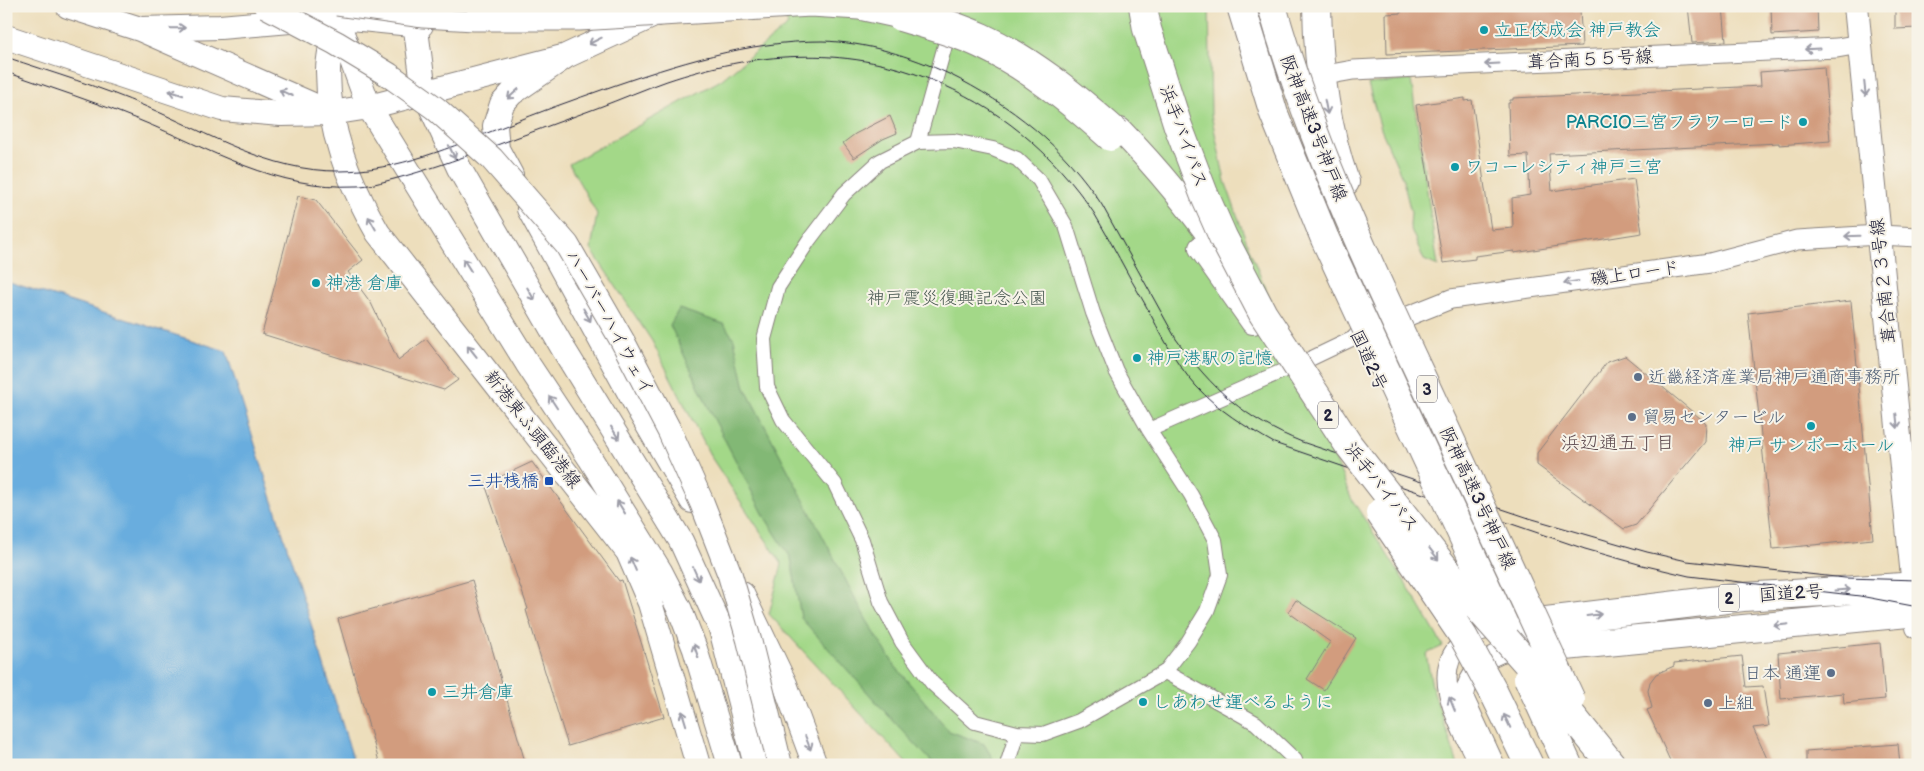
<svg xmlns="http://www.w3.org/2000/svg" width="1924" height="771" viewBox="0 0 1924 771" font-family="'Balsamiq Sans','Klee One',sans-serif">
  <rect width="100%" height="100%" fill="#f7f3e8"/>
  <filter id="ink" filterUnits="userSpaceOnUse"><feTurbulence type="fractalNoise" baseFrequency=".02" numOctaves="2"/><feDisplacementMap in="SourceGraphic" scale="10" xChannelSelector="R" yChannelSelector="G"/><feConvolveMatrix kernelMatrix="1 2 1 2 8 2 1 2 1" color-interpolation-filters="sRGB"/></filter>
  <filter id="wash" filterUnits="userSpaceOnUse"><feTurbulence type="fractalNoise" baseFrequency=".0096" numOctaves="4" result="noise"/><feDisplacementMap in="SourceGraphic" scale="20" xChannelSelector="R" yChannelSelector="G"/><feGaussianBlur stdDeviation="1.12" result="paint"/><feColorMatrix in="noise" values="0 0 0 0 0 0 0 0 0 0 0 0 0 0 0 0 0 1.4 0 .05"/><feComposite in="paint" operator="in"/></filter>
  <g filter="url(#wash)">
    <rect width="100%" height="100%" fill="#eddebc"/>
    <!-- green -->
    <path fill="#a3d888" stroke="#627d62" d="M780 6H1209L1211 114 1225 181 1250 251 1351 498 1412 593 1443 646 1426 654 1432 686 1458 765H908L769 614 782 564 711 457 652 341 591 249 597 214 569 164 721 80 788 25Z
      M1411 80 1438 266 1424 260 1410 227 1411 212 1402 177 1381 129 1368 84Z"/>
    <!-- forest -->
    <path fill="#82b874" stroke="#526d58" d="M679 309 724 324 734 339 745 388 866 619 895 666 949 731 984 744 993 759 990 765H935L886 713 801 618 791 558 766 519 712 415 670 325Z"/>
    <!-- water -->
    <path fill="#69adde" stroke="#46688c" d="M6 281 226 351 355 765H6Z"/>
    <g id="blocks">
      <!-- building -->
      <path fill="#d29c7e" d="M1401 6H1574V11L1580 10 1582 46 1387 54 1386 14 1401 13Z
        M1688 6H1723L1726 41 1692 43Z
        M1771 6H1817L1818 32 1772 35Z
        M1895 6H1918V28L1895 29Z
        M1824 67 1830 141 1779 145V143L1549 154 1552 191 1634 179 1642 233 1514 253V251L1475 256V259L1443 263 1416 105 1465 98V101L1472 100 1491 230 1513 228 1512 198 1530 195 1528 155 1510 156 1508 103H1510V100H1513V98L1761 86 1760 72Z
        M890 116 897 133 883 139 854 158 843 143 855 134Z
        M298 196 316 200 363 260 348 272 371 303 398 360 426 339 458 380 444 390 262 334Z
        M1851 301 1873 539 1773 549 1748 313Z
        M1625 356 1706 423 1705 442 1636 525 1624 529 1537 465V453L1607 362Z
        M532 462 619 581 622 580 664 717 568 746 526 610 528 609 485 484Z
        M472 580 526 765H380L338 619Z
        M1296 600 1356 638 1324 690 1307 679 1330 642 1288 612Z
        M1880 643 1885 699 1844 703 1843 693 1781 699 1778 653Z
        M1742 656 1746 687 1763 686 1769 726 1753 728 1770 765H1672L1647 710 1652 708 1648 691 1650 682 1656 674 1674 666V663Z
        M1898 744 1900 765H1806V751Z"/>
    </g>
  </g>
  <g filter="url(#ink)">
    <use href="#blocks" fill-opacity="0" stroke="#88807c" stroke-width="1"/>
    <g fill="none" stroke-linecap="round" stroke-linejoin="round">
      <defs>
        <path id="pedestrian" d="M954 141 993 149 1017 159 1039 180 1066 226 1093 313 1116 371 1149 430 1191 495 1215 540 1220 575 1207 611 1188 642 1165 672 1079 721 1043 734 1017 733 975 722 932 683 902 642 881 602 862 540 835 484 783 420 767 387 764 339 778 287 809 240 844 194 880 161 918 142Z
          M918 142 956 6
          M1149 430 1312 358 1358 336
          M1165 672 1256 723 1295 760 1296 765
          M1007 765 1017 733"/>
        <path id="minor" d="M1320 76 1353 70 1837 48 1860 44
          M1358 336 1451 299 1710 263 1797 240 1879 235 1918 237
          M1479 765C1464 731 1426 675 1462 643 1465 640 1470 635 1474 633 1481 630 1489 629 1496 627
          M1495 765 1464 698C1467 675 1485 656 1507 651"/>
        <path id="tertiary" d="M68 6 140 29
          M413 6 424 92 459 168 564 350 681 541 721 629 756 765
          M454 6 476 7
          M1856 6 1918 627
          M322 15 421 25
          M336 22C333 38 328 56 328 71 328 131 349 182 378 233L628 552 650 603 698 765
          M6 37 222 109 281 114 331 113 369 107 566 56 654 15
          M331 113 140 29 220 27 336 17 369 107 527 363 590 458 660 571 680 610 695 649 730 765
          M1120 130C1158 169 1193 212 1225 258
          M511 175 497 149 495 126 502 104 512 93 566 56
          M529 209 640 412 692 501
          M1201 248 1253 322
          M742 594 785 684 815 765"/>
        <path id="trunk" d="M1263 6 1268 62 1272 80
          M1317 6C1318 66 1325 125 1345 182
          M1496 627 1743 597 1918 586
          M1524 650 1918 612"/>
      </defs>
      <!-- pedestrian casing -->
      <use href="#pedestrian" stroke="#88807c" stroke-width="16"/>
      <!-- minor casing -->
      <use href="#minor" stroke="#88807c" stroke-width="21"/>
      <!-- tertiary casing -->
      <use href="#tertiary" stroke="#88807c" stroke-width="26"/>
      <!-- trunk casing -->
      <use href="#trunk" stroke="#88807c" stroke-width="30"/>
      <!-- pedestrian -->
      <use href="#pedestrian" stroke="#fff" stroke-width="14"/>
      <!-- minor -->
      <use href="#minor" stroke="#fff" stroke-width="19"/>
      <!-- tertiary -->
      <use href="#tertiary" stroke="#fff" stroke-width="24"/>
      <!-- trunk -->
      <use href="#trunk" stroke="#fff" stroke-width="28"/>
      <!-- tram -->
      <path stroke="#22223b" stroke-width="1" d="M6 57C53 73 101 87 147 107 208 133 270 172 339 171 398 171 451 147 505 126 539 112 573 100 607 88 676 64 748 41 822 41 865 42 911 56 949 74 1010 104 1065 147 1102 205L1176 339C1212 389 1245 419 1302 442L1529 518 1647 552 1687 561 1845 578 1918 580
        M6 72C51 88 96 102 139 120 213 150 275 190 357 186 370 186 382 182 394 179 425 171 455 160 486 149 523 135 560 122 597 108 621 99 644 89 667 81 753 52 844 45 929 79 996 105 1054 153 1094 213 1112 243 1127 274 1145 304 1160 332 1175 363 1196 386 1218 410 1246 427 1274 443L1585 549 1642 565 1689 576 1860 596 1918 607"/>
      <defs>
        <path id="minor-bridge" d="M337 6 423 18 474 21H579L811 7 859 10 900 19
          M907 6C933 14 959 22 983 33 1034 56 1078 93 1120 130
          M476 7 560 8 600 6"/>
        <path id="tertiary-bridge" d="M266 6 336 43 389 75 435 108 492 159 567 245 623 342 670 432 702 503 730 575 749 640 780 765
          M900 19C927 27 955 34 980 46 1029 69 1071 104 1110 139"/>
        <path id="motorway-bridge" d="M1143 6 1147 29 1178 126 1204 194 1223 237 1263 314 1348 444 1462 590 1551 690 1612 765
          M1241 6 1274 114 1325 239 1504 625
          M1272 6C1308 134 1364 255 1421 376 1471 484 1521 592 1571 700
          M1380 513 1463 636 1494 693 1529 765
          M1528 678 1568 765"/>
      </defs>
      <!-- minor-bridge casing -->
      <use href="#minor-bridge" stroke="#88807c" stroke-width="21" stroke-linecap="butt"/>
      <!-- tertiary-bridge casing -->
      <use href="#tertiary-bridge" stroke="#88807c" stroke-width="26" stroke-linecap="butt"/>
      <!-- motorway-bridge casing -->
      <use href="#motorway-bridge" stroke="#88807c" stroke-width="30" stroke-linecap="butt"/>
      <!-- minor-bridge -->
      <use href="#minor-bridge" stroke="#fff" stroke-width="19"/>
      <!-- tertiary-bridge -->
      <use href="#tertiary-bridge" stroke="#fff" stroke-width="24"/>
      <!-- motorway-bridge -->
      <use href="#motorway-bridge" stroke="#fff" stroke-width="28"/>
    </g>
    <!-- one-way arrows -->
    <defs><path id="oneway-shaft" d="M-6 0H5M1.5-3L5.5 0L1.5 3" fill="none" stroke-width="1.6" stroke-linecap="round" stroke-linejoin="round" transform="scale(1.25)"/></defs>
    <g stroke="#9c9ca7">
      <use href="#oneway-shaft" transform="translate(178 28) rotate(-1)"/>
      <use href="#oneway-shaft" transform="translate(595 41) rotate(154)"/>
      <use href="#oneway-shaft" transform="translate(1812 49) rotate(177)"/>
      <use href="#oneway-shaft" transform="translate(1492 64) rotate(177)"/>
      <use href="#oneway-shaft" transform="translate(1865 89) rotate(84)"/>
      <use href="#oneway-shaft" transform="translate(176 93) rotate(-162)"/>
      <use href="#oneway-shaft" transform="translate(286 93) rotate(-156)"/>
      <use href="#oneway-shaft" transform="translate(513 94) rotate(138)"/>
      <use href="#oneway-shaft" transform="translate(1326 107) rotate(79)"/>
      <use href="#oneway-shaft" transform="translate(452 152) rotate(65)"/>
      <use href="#oneway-shaft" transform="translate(372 223) rotate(-120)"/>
      <use href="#oneway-shaft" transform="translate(1852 236) rotate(178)"/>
      <use href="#oneway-shaft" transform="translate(467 265) rotate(-122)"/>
      <use href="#oneway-shaft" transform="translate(1571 282) rotate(172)"/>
      <use href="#oneway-shaft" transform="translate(531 294) rotate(60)"/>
      <use href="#oneway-shaft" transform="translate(587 315) rotate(61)"/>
      <use href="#oneway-shaft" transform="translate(472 351) rotate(-128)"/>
      <use href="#oneway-shaft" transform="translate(553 402) rotate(-123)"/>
      <use href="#oneway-shaft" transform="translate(1897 421) rotate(84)"/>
      <use href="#oneway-shaft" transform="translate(615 433) rotate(58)"/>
      <use href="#oneway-shaft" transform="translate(621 507) rotate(-122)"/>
      <use href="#oneway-shaft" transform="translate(1434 554) rotate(52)"/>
      <use href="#oneway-shaft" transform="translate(633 564) rotate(-113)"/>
      <use href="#oneway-shaft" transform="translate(696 574) rotate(66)"/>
      <use href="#oneway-shaft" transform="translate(1843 590) rotate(-4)"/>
      <use href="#oneway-shaft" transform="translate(1594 615) rotate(-7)"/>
      <use href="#oneway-shaft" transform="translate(1781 625) rotate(174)"/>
      <use href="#oneway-shaft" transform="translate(696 651) rotate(-109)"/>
      <use href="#oneway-shaft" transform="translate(1452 704) rotate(-112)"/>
      <use href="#oneway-shaft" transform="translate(684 718) rotate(-107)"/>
      <use href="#oneway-shaft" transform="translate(1507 721) rotate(-116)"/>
      <use href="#oneway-shaft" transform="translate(808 743) rotate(69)"/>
    </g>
  </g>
  <!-- markers -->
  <g fill="#0f9aa8" stroke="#f7f3e8" stroke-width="2">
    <circle cx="1484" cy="30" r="5"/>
    <circle cx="1803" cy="122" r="5"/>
    <circle cx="1455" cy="167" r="5"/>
    <circle cx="316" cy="283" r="5"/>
    <circle cx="1137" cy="358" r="5"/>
    <circle cx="1811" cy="426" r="5"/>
    <circle cx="432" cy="692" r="5"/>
    <circle cx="1143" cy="702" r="5"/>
  </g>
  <g fill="#5c6f8a" stroke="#f7f3e8" stroke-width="2">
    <circle cx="1638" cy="377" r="5"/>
    <circle cx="1632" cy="417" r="5"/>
    <circle cx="1831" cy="673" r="5"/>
    <circle cx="1708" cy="703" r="5"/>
  </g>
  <rect fill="#1a4fb4" stroke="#f7f3e8" stroke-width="2" x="544" y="476" width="10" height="10" rx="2.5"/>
  <g text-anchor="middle" stroke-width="4" stroke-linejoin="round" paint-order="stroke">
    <!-- shield labels -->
    <g fill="#f7f3e8" stroke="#62616f" stroke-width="1">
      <rect x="1417" y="375.5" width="20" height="27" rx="4"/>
      <rect x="1318" y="401.5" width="20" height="27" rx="4"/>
      <rect x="1719" y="584.5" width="20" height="27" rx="4"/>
    </g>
    <g font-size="16" font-weight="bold" fill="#22223b">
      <text x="1427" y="395">3</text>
      <text x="1328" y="421">2</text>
      <text x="1729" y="604">2</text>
    </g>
    <!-- culture labels -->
    <g font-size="18" fill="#0d838f" stroke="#f7f3e8" text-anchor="start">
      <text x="1494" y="36">立正佼成会 神戸教会</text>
      <text x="1793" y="128" text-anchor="end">PARCIO三宮フラワーロード</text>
      <text x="1465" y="173">ワコーレシティ神戸三宮</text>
      <text x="326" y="289">神港 倉庫</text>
      <text x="1147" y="364">神戸港駅の記憶</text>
      <text x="1811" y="451" text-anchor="middle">神戸 サンボーホール</text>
      <text x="442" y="698">三井倉庫</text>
      <text x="1153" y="708">しあわせ運べるように</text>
    </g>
    <!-- street labels -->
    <g font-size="18" fill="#22223b" stroke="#f7f3e8">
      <text transform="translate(1590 59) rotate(-3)" y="6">葺合南５５号線</text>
      <text transform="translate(1314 128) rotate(69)" y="6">阪神高速3号神戸線</text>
      <text transform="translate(1184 136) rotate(70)" y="6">浜手バイパス</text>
      <text transform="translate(1635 273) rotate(-8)" y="6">磯上ロード</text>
      <text transform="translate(1883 281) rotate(-96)" y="6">葺合南２３号線</text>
      <text transform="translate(610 322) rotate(61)" y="6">ハーバーハイウェイ</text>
      <text transform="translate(1369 360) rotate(65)" y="6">国道2号</text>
      <text transform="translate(533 429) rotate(52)" y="6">新港東ふ頭臨港線</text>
      <text transform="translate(1382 487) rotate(52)" y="6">浜手バイパス</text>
      <text transform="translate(1478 498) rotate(65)" y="6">阪神高速3号神戸線</text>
      <text transform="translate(1791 593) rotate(-4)" y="6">国道2号</text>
    </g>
    <!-- park labels -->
    <g font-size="18" fill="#495952" stroke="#f7f3e8">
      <text x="957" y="304">神戸震災復興記念公園</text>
    </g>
    <!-- service labels -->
    <g font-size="18" fill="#4e5e75" stroke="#f7f3e8" text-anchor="start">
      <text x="1648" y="383">近畿経済産業局神戸通商事務所</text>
      <text x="1642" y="423">貿易センタービル</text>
      <text x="1821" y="679" text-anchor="end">日本 通運</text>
      <text x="1718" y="709">上組</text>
    </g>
    <!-- transit labels -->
    <g font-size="18" fill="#164399" stroke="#f7f3e8" text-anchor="end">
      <text x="539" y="487">三井桟橋</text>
    </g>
    <!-- neighbourhood labels -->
    <g font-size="19" fill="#604d52" stroke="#f7f3e8">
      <text x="1618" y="449">浜辺通五丁目</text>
    </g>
  </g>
  <!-- margin -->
  <rect width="1924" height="771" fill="none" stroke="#f7f3e8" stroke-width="25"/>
</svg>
